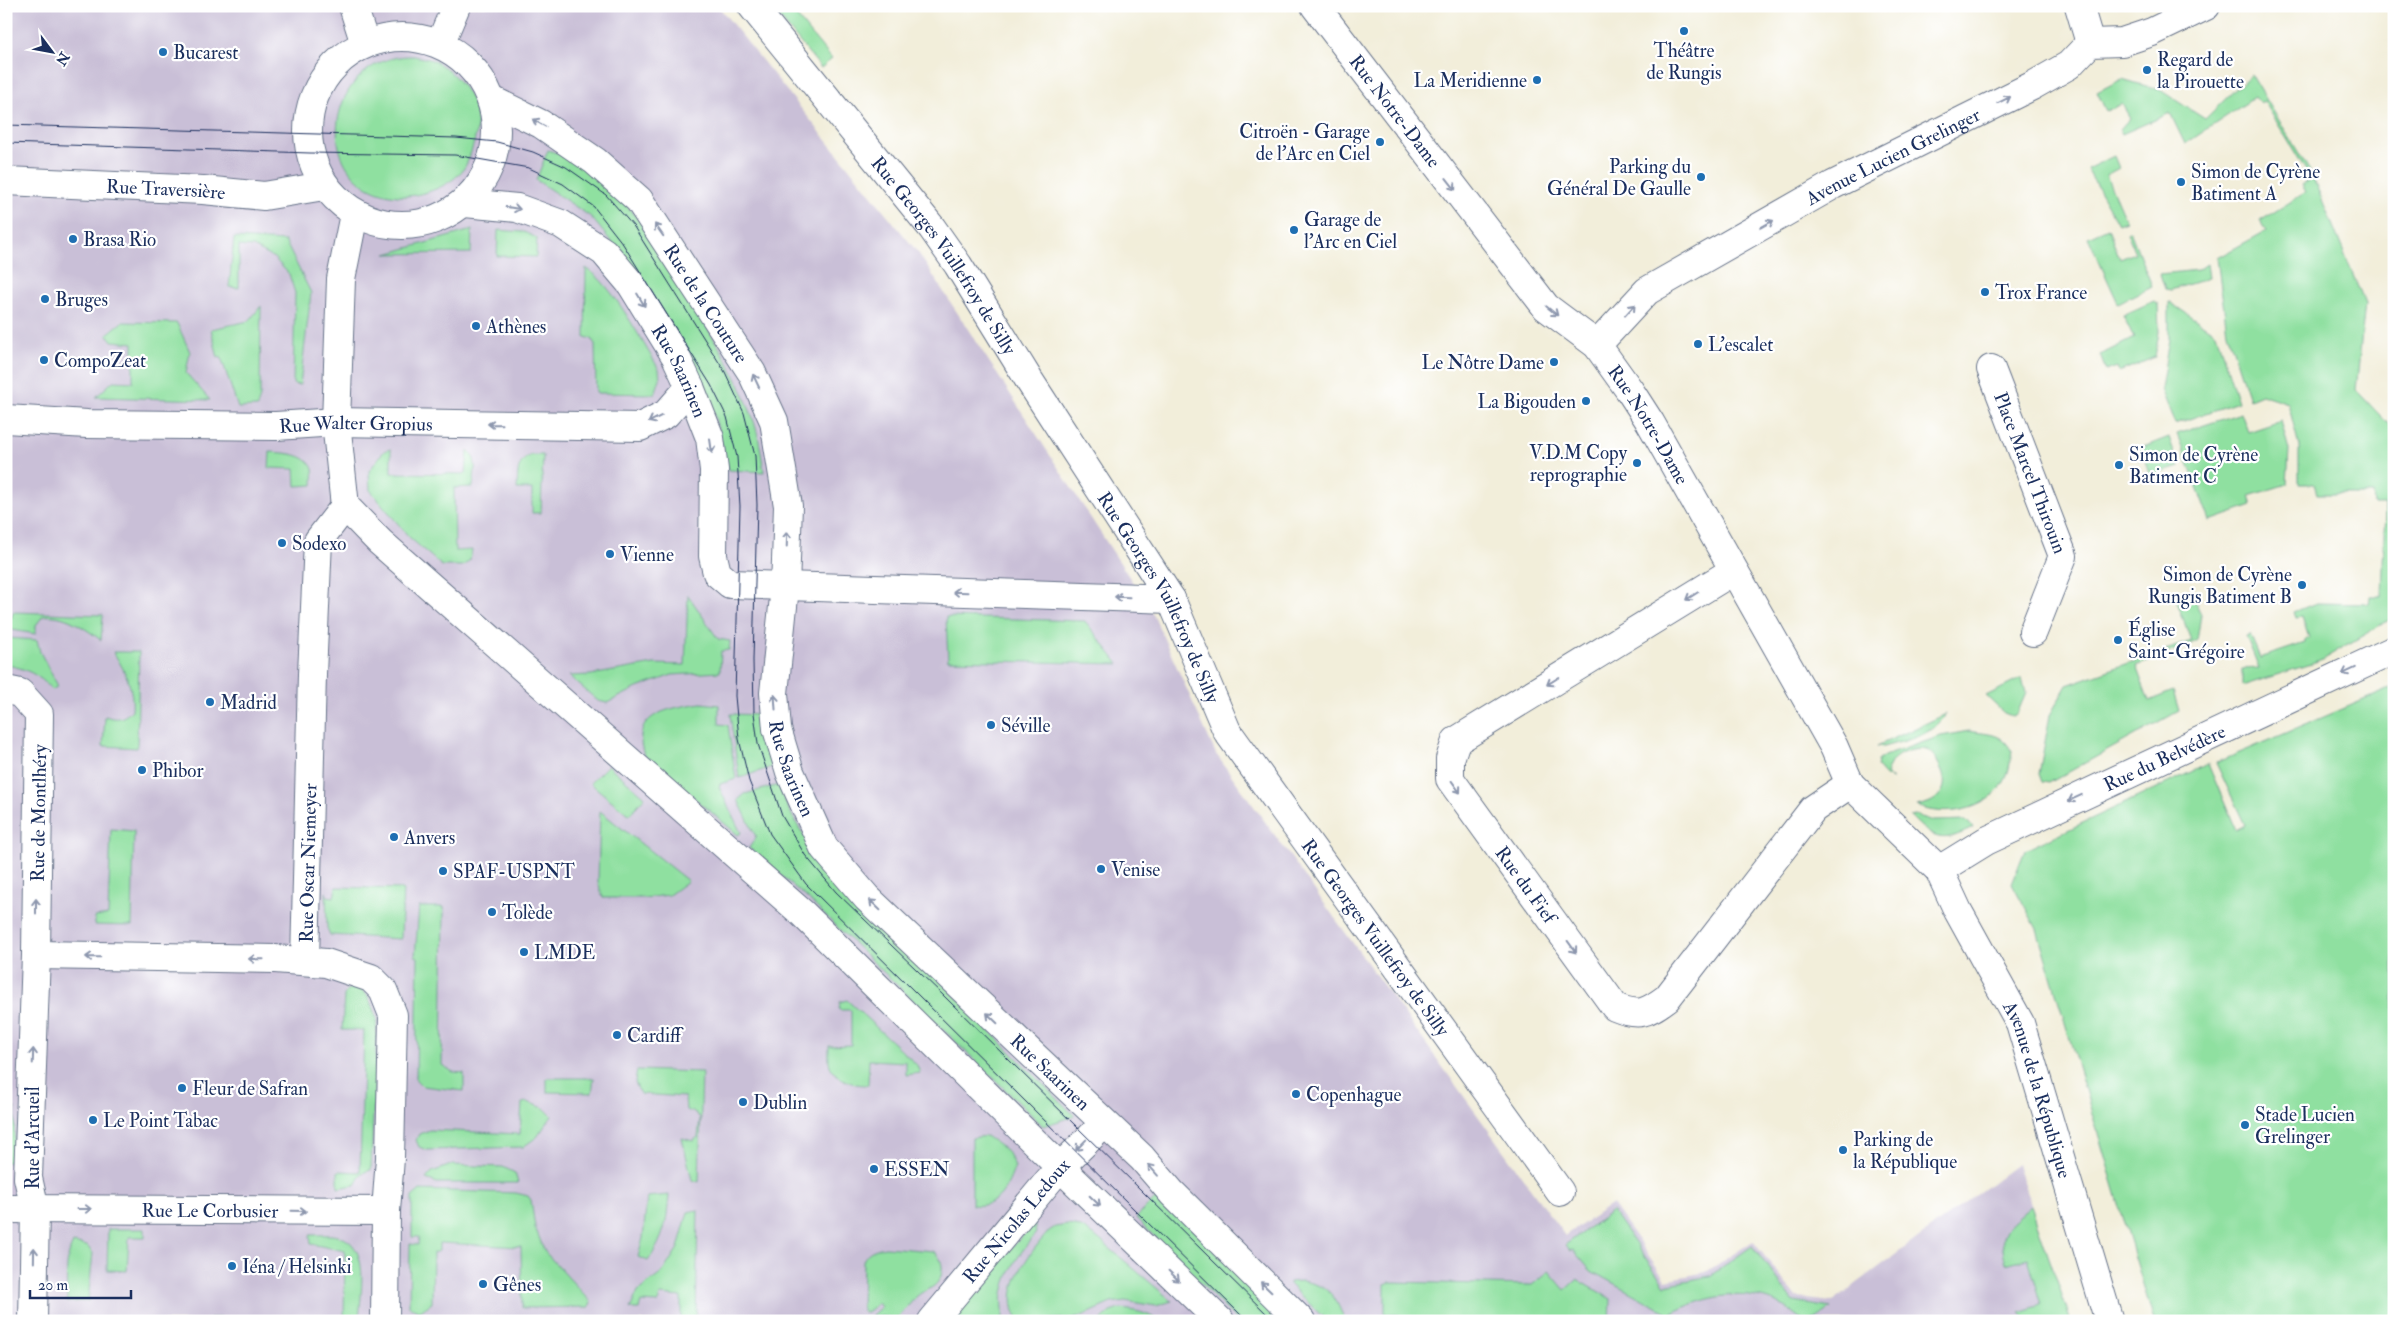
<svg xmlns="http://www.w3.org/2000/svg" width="2400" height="1327" viewBox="0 0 2400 1327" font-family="'IM FELL Double Pica',serif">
  <rect width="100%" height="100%" fill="#fff"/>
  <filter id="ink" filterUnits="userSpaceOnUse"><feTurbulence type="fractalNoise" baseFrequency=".02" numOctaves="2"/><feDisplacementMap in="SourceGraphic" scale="10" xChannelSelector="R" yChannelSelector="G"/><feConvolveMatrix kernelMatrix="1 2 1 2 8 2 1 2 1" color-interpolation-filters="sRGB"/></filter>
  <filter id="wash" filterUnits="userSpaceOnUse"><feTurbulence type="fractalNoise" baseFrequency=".0096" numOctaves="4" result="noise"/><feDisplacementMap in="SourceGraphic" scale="20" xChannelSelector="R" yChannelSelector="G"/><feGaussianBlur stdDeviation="1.12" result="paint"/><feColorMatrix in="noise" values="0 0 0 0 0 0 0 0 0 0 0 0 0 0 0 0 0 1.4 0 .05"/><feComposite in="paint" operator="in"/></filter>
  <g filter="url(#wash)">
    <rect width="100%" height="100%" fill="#f2eeda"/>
    <!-- industrial -->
    <path fill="#c9bfd7" d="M6 6H718L919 254 1152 612 1216 754 1565 1236 1612 1204 1666 1280 1706 1272 1753 1241 1797 1298 1832 1302 2017 1164 2071 1321H6Z"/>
    <!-- green -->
    <path fill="#8fe0a0" stroke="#55887f" d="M770 6H788L832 59 821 68Z
      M414 56C422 58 429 58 436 62 456 72 480 103 477 127 476 138 471 153 467 163 457 185 420 198 398 196 307 188 323 54 414 56Z
      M2251 74 2311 173 2365 304 2356 390 2394 430V617L2320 661 2242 686V669L2259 668 2246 636 2250 634 2260 658 2305 643V640L2309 638 2302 617 2296 618 2294 612 2316 603 2369 604 2370 596H2382L2385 505H2374L2373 494H2317L2314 484H2299V446L2288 403 2261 394 2249 399 2227 332 2217 258 2266 231 2260 221 2306 192 2302 185 2311 179 2264 101 2260 103 2255 97 2185 144 2170 113 2122 134 2120 129 2130 118 2122 104 2106 111 2097 92 2122 79 2160 90 2205 119Z
      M548 150C579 159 605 184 628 207 641 221 651 241 661 258 693 306 733 361 752 416 759 434 761 453 764 472L729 470 713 410 632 267 591 217 536 180Z
      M2114 156 2119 168 2106 175 2126 221 2118 224 2087 169Z
      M2108 228 2120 259 2135 253 2127 233 2130 231 2152 286 2118 303 2088 237Z
      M472 230 471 253 386 254Z
      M498 230 524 232 537 238 536 257 497 256Z
      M234 238 285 241 311 293 300 385 293 384 295 293 289 274 274 258 253 247 239 246V288L229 287Z
      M2207 264 2209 278 2171 290 2165 289 2160 274 2198 270Z
      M586 268C612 283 642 342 659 369L660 379 655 394 596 393 595 345 592 339 585 337Z
      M2154 301 2158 304 2159 332 2155 357 2119 372 2117 367 2106 371 2100 355 2134 338 2123 315Z
      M2169 302 2216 333 2238 402 2175 424 2161 389 2169 339Z
      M261 306 260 397 257 407 238 408 221 357 218 358 211 329 249 321Z
      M122 322 177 323 190 352 186 373 210 400 96 397 113 381 133 382V343L112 341 107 334Z
      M2241 413 2248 432 2281 421 2289 450 2287 484 2249 496 2252 506 2210 521 2177 434Z
      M2169 437 2179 467 2150 476 2144 459 2139 460 2136 450Z
      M391 449V473L466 474 468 450C479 459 474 475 473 487L454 488 455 551 472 550 470 560 463 566H442L409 537 370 490 369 471 384 451Z
      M270 452C284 453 307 453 313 469 314 473 313 481 313 485L296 486 295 469 269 468Z
      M531 455H543L541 513H532V489H517C518 474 516 462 531 455Z
      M2185 591 2191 593 2201 614 2197 641 2136 666 2149 701 2173 691 2179 711 2049 783 2042 782 2039 774 2050 715 2067 685 2191 641 2174 593Z
      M688 595 718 639 730 641 729 650 721 651 720 672 672 675 637 688 607 703 598 701 569 676 591 675 654 664 685 665Z
      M13 612 103 615 101 640C84 628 65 613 43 616L36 625V634L6 629V617H12Z
      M946 617 1085 621 1119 664 948 660Z
      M6 638 37 640 40 652 58 686 52 690C40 675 25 668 6 665Z
      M113 652H139L137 748 103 746 105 716C118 720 123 719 132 710 134 689 125 670 113 652Z
      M2022 678 2026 693 2017 714 2012 716 2004 713 1986 696Z
      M2394 687V1321H2154L2037 929 2012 883 2025 850 2208 764 2236 830 2245 825 2216 763Z
      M701 703 719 705V724L728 725 736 779 720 784 719 787 741 833 738 835 644 755C629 713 671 708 701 703Z
      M730 714 764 715 772 767 739 778Z
      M1946 714C1933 736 1907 740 1883 747L1877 746Z
      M1969 731C1990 735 2002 732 2012 752 2010 762 2009 774 2004 782 1987 811 1945 818 1916 806 1942 802 1952 786 1938 763 1936 760 1935 755 1932 753 1924 745 1900 751 1893 760 1890 763 1888 769 1886 774L1892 779 1885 776 1877 767 1878 761 1884 756 1941 736Z
      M608 765 645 797 629 815 590 783Z
      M779 785C799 848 854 892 899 938 957 998 1015 1057 1075 1116L1043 1126 807 898 749 848 756 837 738 800 745 794Z
      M600 811 688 881 669 895 644 898H603L598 882Z
      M1915 815 1934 821 1966 820 1973 828C1941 844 1934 840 1910 816Z
      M111 829 134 831 132 926 95 925V917L108 915Z
      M336 887 403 889 401 939 330 935 327 928 326 892 327 896 334 897Z
      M419 907H444L442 1065 453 1072 464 1073V1091L422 1086 416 1080 418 957 415 956Z
      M358 987 368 996 377 1019 371 1170 362 1173 355 1185 338 1188V1171L360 1172 364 1030H342L344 995 349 988Z
      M847 1000 917 1065 920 1073 906 1075V1062L869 1060 868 1085C853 1085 838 1081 830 1066 828 1061 829 1052 829 1046L851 1045V1010H839L840 1002Z
      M637 1070 702 1072 699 1182 692 1180 682 1138 693 1141 698 1137 700 1118 695 1113 686 1110 685 1097 640 1094 635 1082Z
      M547 1078H594L592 1093 547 1092Z
      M527 1102 544 1108 552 1116 537 1137 523 1147 427 1150 419 1147 416 1140 419 1134 430 1130 520 1134 522 1103Z
      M15 1108 14 1159 6 1163V1112Z
      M986 1136 1006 1150 1015 1166C1008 1187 998 1209 972 1205V1138Z
      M451 1165 503 1167 515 1173 518 1183H437L426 1179 432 1172Z
      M420 1190 516 1193 528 1196 531 1200 535 1227 545 1252 591 1302 589 1307 522 1308 521 1247 439 1243V1251L433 1253 432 1303 419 1312 409 1306 410 1244 418 1245 419 1237H412V1197Z
      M1160 1194 1283 1321H1238L1136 1218Z
      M669 1195C667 1222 664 1238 648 1261L638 1257 643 1238 647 1197Z
      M2031 1206 2071 1321H2029L2020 1312 2042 1305 2028 1258 2006 1264C1997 1229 2006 1228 2031 1206Z
      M698 1210 696 1321 681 1319V1297L660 1295 658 1303 641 1302 639 1309H630L638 1291 662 1273 678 1248 688 1212Z
      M1612 1211 1665 1285 1710 1276 1752 1246 1794 1302 1831 1308C1824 1313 1816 1321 1808 1321 1799 1320 1792 1311 1785 1307 1747 1287 1706 1295 1670 1314L1591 1271 1573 1250 1570 1251 1565 1245Z
      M1034 1222 1036 1233C1021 1252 1008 1269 1003 1293 1001 1302 1005 1312 1002 1321H949Z
      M1068 1225 1081 1227 1094 1235 1172 1301 1156 1306 1125 1301 1111 1303 1077 1318 1019 1321C998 1291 1030 1253 1049 1231L1055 1227Z
      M108 1229H145V1237H129L127 1271 107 1270Z
      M310 1235C319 1235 330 1234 338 1236 372 1245 360 1294 359 1321H210V1318L344 1321 345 1251 311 1244Z
      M73 1243 87 1246 93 1253 88 1301 67 1302C67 1283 64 1260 73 1243Z
      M885 1247 933 1251C945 1259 945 1277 934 1286 929 1290 921 1292 917 1296 910 1303 904 1311 898 1318L871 1316 881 1307 878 1303 867 1312H862L863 1261C867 1251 875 1249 885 1247Z
      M1549 1271 1565 1290 1577 1279 1611 1299 1610 1321H1401L1399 1315 1385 1314V1284L1390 1282 1532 1285Z
      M1302 1281C1331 1287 1334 1294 1345 1321H1327L1289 1284V1282Z
      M1120 1309C1135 1310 1147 1313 1160 1321H1101L1110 1312Z"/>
  </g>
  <g filter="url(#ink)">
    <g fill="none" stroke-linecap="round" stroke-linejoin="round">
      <defs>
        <g id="minor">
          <path d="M353 6 365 44"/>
          <path id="s1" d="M752 6 932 228 958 265 1029 380 1171 599 1227 731 1560 1192"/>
          <path id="s2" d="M1315 6 1546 307 1597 345 1630 391 1650 422 1834 747 1850 784 1939 870 1958 911 2020 1023 2109 1321"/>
          <path d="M2079 6 2090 43"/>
          <circle cx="402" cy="131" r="94"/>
          <path d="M440 44 456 6"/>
          <path id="s3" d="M492 100 541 124 595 161 639 200 752 373 774 421 788 506 785 587 774 693 777 729 790 772 824 848 867 898 1142 1158 1172 1193 1301 1321"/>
          <path id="s4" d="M6 181 203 190 264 196 324 186"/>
          <path id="s5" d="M465 203 517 208 561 224 604 252 631 284 676 357 690 387 710 438 714 470 713 556 717 573 730 584 1171 599"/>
          <path d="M354 214 341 279 336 422 345 506 380 542 802 913 1060 1167 1220 1321"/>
          <path id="s6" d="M1597 345 1647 291 1833 185 2032 86 2069 65 2090 43 2122 42 2152 32 2206 6"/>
          <path id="s7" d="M1991 369 2063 556 2033 632"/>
          <path id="s8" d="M6 419 87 424 276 426 336 422 640 427 666 414 690 387"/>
          <path id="s9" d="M1733 571 1456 741 1450 759V779L1615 1007C1639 1017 1647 1013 1667 998L1813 809 1850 784"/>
          <path d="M6 690 20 693 39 714 36 955 28 1178 35 1209 33 1321"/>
          <path id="s10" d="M1939 870 1986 841 2394 650"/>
          <path d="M36 955 275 959 326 963 371 978 383 990 393 1015 390 1158 386 1211 385 1321"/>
          <path id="s11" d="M305 961 312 674 318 541 345 506"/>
          <path id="s12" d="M6 1209 386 1211"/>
          <path id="s13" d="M932 1321 1060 1167 1104 1124"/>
        </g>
      </defs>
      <!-- minor casing -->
      <use href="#minor" stroke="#667289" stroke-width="30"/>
      <!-- minor -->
      <use href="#minor" stroke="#fff" stroke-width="28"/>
      <!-- tram -->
      <path stroke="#1b2f5e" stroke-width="1" d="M6 125 456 138 497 142 533 152 566 167 606 195 634 227 725 372 744 413 755 456 757 505 753 660 754 713 758 744 782 816 805 855 836 892 945 997 1274 1321
        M6 143 310 153 455 155 529 168 563 184 594 207 623 244 711 385 727 417 737 457 740 506 735 696 739 739 749 781 770 834 806 884 1247 1321"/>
    </g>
    <!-- one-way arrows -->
    <defs><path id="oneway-shaft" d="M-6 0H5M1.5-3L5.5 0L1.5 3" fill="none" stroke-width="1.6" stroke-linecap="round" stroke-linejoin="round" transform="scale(1.25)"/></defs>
    <g stroke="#8d97ae">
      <use href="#oneway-shaft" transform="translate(2004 100) rotate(-27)"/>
      <use href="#oneway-shaft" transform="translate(539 123) rotate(-151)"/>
      <use href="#oneway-shaft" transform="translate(1451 184) rotate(52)"/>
      <use href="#oneway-shaft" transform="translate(513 208) rotate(10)"/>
      <use href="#oneway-shaft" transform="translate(1767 224) rotate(-29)"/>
      <use href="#oneway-shaft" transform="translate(659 230) rotate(-125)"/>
      <use href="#oneway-shaft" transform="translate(641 300) rotate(59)"/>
      <use href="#oneway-shaft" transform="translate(1630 310) rotate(-48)"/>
      <use href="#oneway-shaft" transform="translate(1552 311) rotate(39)"/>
      <use href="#oneway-shaft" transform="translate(756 381) rotate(-115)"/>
      <use href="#oneway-shaft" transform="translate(655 419) rotate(153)"/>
      <use href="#oneway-shaft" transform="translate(495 424) rotate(-179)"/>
      <use href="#oneway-shaft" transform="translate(711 446) rotate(82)"/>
      <use href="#oneway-shaft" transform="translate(787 539) rotate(-88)"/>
      <use href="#oneway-shaft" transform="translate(960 592) rotate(-178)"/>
      <use href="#oneway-shaft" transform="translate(1692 596) rotate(148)"/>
      <use href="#oneway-shaft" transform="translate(1122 597) rotate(-178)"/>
      <use href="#oneway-shaft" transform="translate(2349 671) rotate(155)"/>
      <use href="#oneway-shaft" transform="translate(1553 681) rotate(148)"/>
      <use href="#oneway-shaft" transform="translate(775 702) rotate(-94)"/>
      <use href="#oneway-shaft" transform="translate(1456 787) rotate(54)"/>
      <use href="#oneway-shaft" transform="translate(2075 798) rotate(155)"/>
      <use href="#oneway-shaft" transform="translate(875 905) rotate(-136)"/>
      <use href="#oneway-shaft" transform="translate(36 906) rotate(-90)"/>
      <use href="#oneway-shaft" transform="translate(1572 947) rotate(54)"/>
      <use href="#oneway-shaft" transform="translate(93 957) rotate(-179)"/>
      <use href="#oneway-shaft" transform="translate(256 959) rotate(-179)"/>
      <use href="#oneway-shaft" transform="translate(992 1018) rotate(-136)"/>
      <use href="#oneway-shaft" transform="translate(33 1056) rotate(-88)"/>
      <use href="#oneway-shaft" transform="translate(1081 1145) rotate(134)"/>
      <use href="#oneway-shaft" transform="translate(1153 1170) rotate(-131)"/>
      <use href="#oneway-shaft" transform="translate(1095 1201) rotate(44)"/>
      <use href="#oneway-shaft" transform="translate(84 1209)"/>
      <use href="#oneway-shaft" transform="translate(299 1211) rotate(1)"/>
      <use href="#oneway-shaft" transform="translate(34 1255) rotate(-89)"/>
      <use href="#oneway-shaft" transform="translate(1174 1276) rotate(44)"/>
      <use href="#oneway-shaft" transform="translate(1266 1287) rotate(-136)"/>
    </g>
  </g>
  <!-- markers -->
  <g fill="#1f6fb2" stroke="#fff" stroke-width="2">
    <circle cx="1684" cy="31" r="5"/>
    <circle cx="163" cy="52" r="5"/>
    <circle cx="2147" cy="70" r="5"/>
    <circle cx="1537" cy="80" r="5"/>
    <circle cx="1380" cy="142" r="5"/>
    <circle cx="1701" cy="177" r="5"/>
    <circle cx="2181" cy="182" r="5"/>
    <circle cx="1294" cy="230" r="5"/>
    <circle cx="73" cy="239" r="5"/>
    <circle cx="1985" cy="292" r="5"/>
    <circle cx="45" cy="299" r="5"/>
    <circle cx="476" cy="326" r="5"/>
    <circle cx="1698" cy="344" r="5"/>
    <circle cx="44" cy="360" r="5"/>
    <circle cx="1554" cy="362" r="5"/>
    <circle cx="1586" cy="401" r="5"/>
    <circle cx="1637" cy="463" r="5"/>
    <circle cx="2119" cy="465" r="5"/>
    <circle cx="282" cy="543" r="5"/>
    <circle cx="610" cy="554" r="5"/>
    <circle cx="2302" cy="585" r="5"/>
    <circle cx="2118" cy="640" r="5"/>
    <circle cx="210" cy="702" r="5"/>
    <circle cx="991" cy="725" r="5"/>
    <circle cx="142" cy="770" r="5"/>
    <circle cx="394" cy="837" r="5"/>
    <circle cx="1101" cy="869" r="5"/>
    <circle cx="443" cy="871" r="5"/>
    <circle cx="492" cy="912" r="5"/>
    <circle cx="524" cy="952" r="5"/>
    <circle cx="617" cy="1035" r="5"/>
    <circle cx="182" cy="1088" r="5"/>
    <circle cx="1296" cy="1094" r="5"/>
    <circle cx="743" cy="1102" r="5"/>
    <circle cx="93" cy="1120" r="5"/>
    <circle cx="2245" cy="1125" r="5"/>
    <circle cx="1843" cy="1150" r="5"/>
    <circle cx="874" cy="1169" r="5"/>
    <circle cx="232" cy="1266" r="5"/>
    <circle cx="483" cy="1284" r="5"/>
  </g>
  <g text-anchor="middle" stroke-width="4.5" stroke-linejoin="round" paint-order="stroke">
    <!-- poi labels -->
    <g font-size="19" fill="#1b2f5e" stroke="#fff" text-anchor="start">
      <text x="1684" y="57" text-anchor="middle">Théâtre<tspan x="1684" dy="22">de Rungis</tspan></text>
      <text x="173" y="59">Bucarest</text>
      <text x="2157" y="66">Regard de<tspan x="2157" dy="22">la Pirouette</tspan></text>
      <text x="1527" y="87" text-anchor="end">La Meridienne</text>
      <text x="1370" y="138" text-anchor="end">Citroën - Garage<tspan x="1370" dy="22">de l'Arc en Ciel</tspan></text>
      <text x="1691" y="173" text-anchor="end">Parking du<tspan x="1691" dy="22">Général De Gaulle</tspan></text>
      <text x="2191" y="178">Simon de Cyrène<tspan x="2191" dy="22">Batiment A</tspan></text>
      <text x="1304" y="226">Garage de<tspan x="1304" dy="22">l'Arc en Ciel</tspan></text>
      <text x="83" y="246">Brasa Rio</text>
      <text x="1995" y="299">Trox France</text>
      <text x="55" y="306">Bruges</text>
      <text x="486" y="333">Athènes</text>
      <text x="1708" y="351">L'escalet</text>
      <text x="54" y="367">CompoZeat</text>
      <text x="1544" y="369" text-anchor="end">Le Nôtre Dame</text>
      <text x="1576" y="408" text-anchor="end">La Bigouden</text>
      <text x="1627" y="459" text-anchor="end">V.D.M Copy<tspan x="1627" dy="22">reprographie</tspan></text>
      <text x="2129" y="461">Simon de Cyrène<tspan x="2129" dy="22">Batiment C</tspan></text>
      <text x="292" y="550">Sodexo</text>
      <text x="620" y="561">Vienne</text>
      <text x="2292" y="581" text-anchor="end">Simon de Cyrène<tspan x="2292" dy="22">Rungis Batiment B</tspan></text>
      <text x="2128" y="636">Église<tspan x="2128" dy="22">Saint-Grégoire</tspan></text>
      <text x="220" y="709">Madrid</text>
      <text x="1001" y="732">Séville</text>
      <text x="152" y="777">Phibor</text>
      <text x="404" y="844">Anvers</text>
      <text x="1111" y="876">Venise</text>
      <text x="453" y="878">SPAF-USPNT</text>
      <text x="502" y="919">Tolède</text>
      <text x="534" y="959">LMDE</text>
      <text x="627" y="1042">Cardiff</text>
      <text x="192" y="1095">Fleur de Safran</text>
      <text x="1306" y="1101">Copenhague</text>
      <text x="753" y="1109">Dublin</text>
      <text x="2255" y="1121">Stade Lucien<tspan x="2255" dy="22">Grelinger</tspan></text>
      <text x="103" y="1127">Le Point Tabac</text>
      <text x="1853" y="1146">Parking de<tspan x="1853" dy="22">la République</tspan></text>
      <text x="884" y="1176">ESSEN</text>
      <text x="242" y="1273">Iéna / Helsinki</text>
      <text x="493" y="1291">Gênes</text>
    </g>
    <!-- street labels -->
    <g font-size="19" fill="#1b2f5e" stroke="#fff">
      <text dy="7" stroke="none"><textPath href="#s2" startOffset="132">Rue Notre-Dame</textPath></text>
      <text dy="7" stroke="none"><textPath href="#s6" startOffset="354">Avenue Lucien Grelinger</textPath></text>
      <text dy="7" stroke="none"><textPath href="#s4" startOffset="160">Rue Traversière</textPath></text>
      <text dy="7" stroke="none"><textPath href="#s1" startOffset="315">Rue Georges Vuillefroy de Silly</textPath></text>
      <text dy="7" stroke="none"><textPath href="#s3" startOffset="302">Rue de la Couture</textPath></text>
      <text dy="7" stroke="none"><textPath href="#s5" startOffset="292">Rue Saarinen</textPath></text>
      <text dy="7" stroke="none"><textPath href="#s2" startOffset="538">Rue Notre-Dame</textPath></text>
      <text dy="7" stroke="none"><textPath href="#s8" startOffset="350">Rue Walter Gropius</textPath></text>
      <text dy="7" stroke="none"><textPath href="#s7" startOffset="111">Place Marcel Thirouin</textPath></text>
      <text dy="7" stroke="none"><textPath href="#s1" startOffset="720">Rue Georges Vuillefroy de Silly</textPath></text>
      <text dy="7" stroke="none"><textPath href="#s10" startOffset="252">Rue du Belvédère</textPath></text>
      <text dy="7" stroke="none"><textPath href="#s3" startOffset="790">Rue Saarinen</textPath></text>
      <text transform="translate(38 813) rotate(-89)" y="7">Rue de Montlhéry</text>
      <text dy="7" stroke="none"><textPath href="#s11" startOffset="98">Rue Oscar Niemeyer</textPath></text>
      <text dy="7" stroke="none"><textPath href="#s9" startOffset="494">Rue du Fief</textPath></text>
      <text dy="7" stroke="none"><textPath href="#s1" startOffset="1125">Rue Georges Vuillefroy de Silly</textPath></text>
      <text dy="7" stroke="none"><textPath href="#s3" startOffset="1195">Rue Saarinen</textPath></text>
      <text dy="7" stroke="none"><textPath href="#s2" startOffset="1316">Avenue de la République</textPath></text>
      <text transform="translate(32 1138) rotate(-90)" y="7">Rue d'Arcueil</text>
      <text dy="7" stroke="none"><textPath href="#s12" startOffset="204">Rue Le Corbusier</textPath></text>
      <text dy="7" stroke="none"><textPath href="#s13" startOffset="131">Rue Nicolas Ledoux</textPath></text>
    </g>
  </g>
  <!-- margin -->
  <rect width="2400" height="1327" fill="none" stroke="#fff" stroke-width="25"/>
  <!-- north arrow -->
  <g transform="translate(52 52) rotate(122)" stroke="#ffffff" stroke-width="4" paint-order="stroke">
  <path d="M0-4L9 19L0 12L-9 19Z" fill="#1b2f5e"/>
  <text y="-8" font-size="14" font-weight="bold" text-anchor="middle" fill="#1b2f5e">N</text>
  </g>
  <!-- scale -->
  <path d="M30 1290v8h101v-8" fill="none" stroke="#1b2f5e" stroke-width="2.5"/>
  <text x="38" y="1290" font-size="15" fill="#1b2f5e" stroke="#ffffff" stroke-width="4" paint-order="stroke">20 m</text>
</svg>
